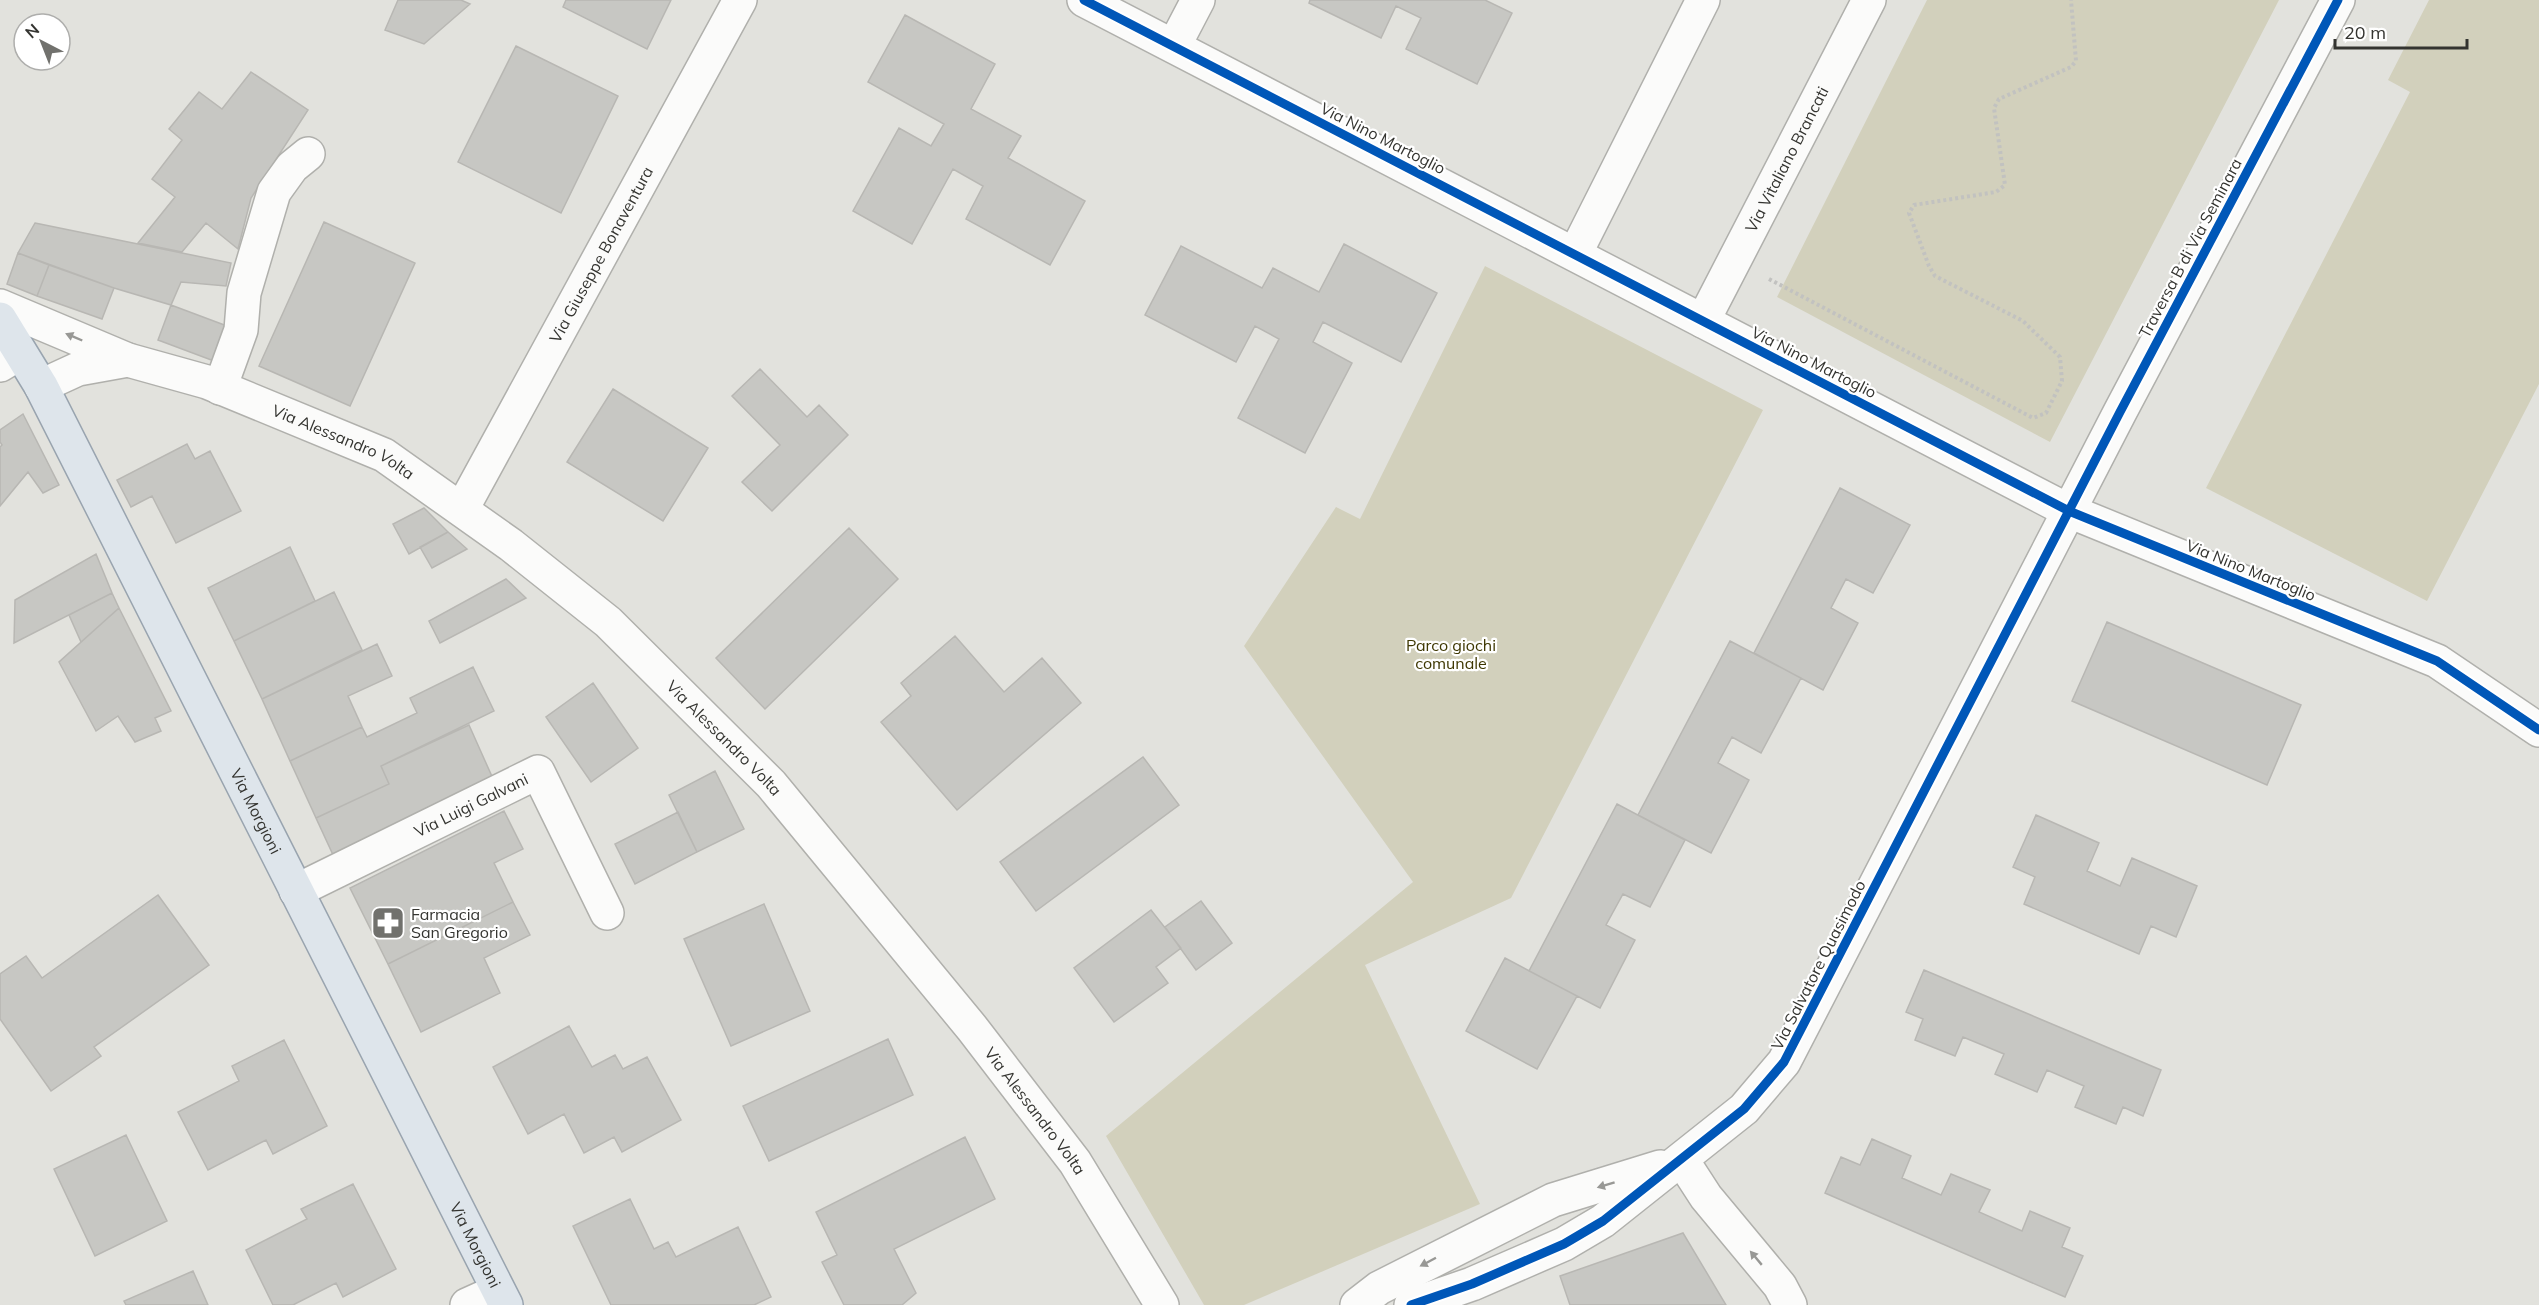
<svg xmlns="http://www.w3.org/2000/svg" width="2539" height="1305" viewBox="0 0 2539 1305" font-family="Mulish,sans-serif">
  <rect width="100%" height="100%" fill="#e2e2dd"/>
  <!-- green -->
  <path fill="#d2d0bc" d="M1927 0H2279L2050 442 1777 297Z
    M2429 0H2539V384L2427 601 2206 488 2410 92 2388 80Z
    M1485 266 1763 410 1511 898 1365 965 1480 1204 1244 1305H1204L1106 1136 1413 882 1244 646 1336 507 1360 519Z"/>
  <!-- building -->
  <path fill="#c7c7c3" stroke="#b8b7b3" stroke-width="1.5" d="M398 0H461L470 4 424 44 385 30Z
    M566 0H671L647 49 563 7Z
    M1310 0H1485L1512 13 1477 84 1406 49 1421 18 1396 6 1381 38 1309 3Z
    M905 15 995 64 971 109 1021 136 1008 158 1085 201 1050 265 966 219 983 186 953 169 912 244 853 211 899 128 931 146 944 124 868 82Z
    M516 46 618 96 561 213 458 162Z
    M251 72 308 110 251 198 238 249 206 223 182 252 138 243 175 197 152 179 182 140 169 129 199 92 222 109Z
    M324 222 415 263 350 406 259 366Z
    M35 223 231 263 226 286 181 282 171 305 114 288 18 253Z
    M1344 244 1437 293 1401 362 1323 322 1313 342 1352 363 1305 453 1238 418 1279 339 1255 326 1236 362 1145 315 1181 246 1262 288 1273 268 1319 292Z
    M18 253 49 265 37 296 7 284Z
    M49 265 114 288 102 319 37 296Z
    M171 305 227 326 214 361 158 340Z
    M760 369 807 417 819 405 848 435 772 511 742 482 780 445 732 396Z
    M613 389 708 448 663 521 567 462Z
    M23 414 59 485 43 493 28 472 0 506V447L2 445 0 442V430Z
    M187 444 195 459 210 451 241 511 176 543 152 496 131 507 117 480Z
    M1840 488 1910 525 1873 593 1846 579 1831 608 1858 623 1823 690 1754 653Z
    M424 508 448 532 409 554 393 524Z
    M849 528 898 579 765 709 716 658Z
    M448 532 467 549 432 568 420 547Z
    M290 547 315 601 234 641 208 588Z
    M96 554 112 593 14 643 15 600Z
    M506 579 526 598 440 643 429 621Z
    M334 592 362 650 262 699 234 641Z
    M112 593 119 608 81 642 69 615Z
    M119 608 171 711 155 718 161 731 135 742 118 716 96 731 59 662Z
    M2107 622 2301 705 2267 785 2072 701Z
    M955 636 1004 692 1042 658 1081 703 957 810 881 722 911 696 901 683Z
    M1730 641 1801 678 1761 753 1732 737 1718 763 1749 780 1711 853 1638 815Z
    M377 644 392 676 348 696 362 727 290 761 262 699Z
    M473 667 494 711 381 766 389 784 316 818 290 761 362 727 367 737 417 713 410 698Z
    M593 683 638 748 591 782 546 717Z
    M469 725 494 781 334 857 316 818 389 784 381 766Z
    M1143 757 1179 805 1036 911 1000 862Z
    M715 771 744 829 697 852 669 795Z
    M1617 804 1685 840 1650 907 1623 894 1606 925 1635 940 1600 1008 1529 971Z
    M504 811 523 849 494 863 513 902 388 964 350 888Z
    M678 812 697 852 635 884 615 844Z
    M2036 815 2099 843 2087 871 2120 886 2132 858 2197 886 2176 937 2151 926 2139 954 2024 904 2035 877 2013 867Z
    M158 895 209 965 94 1047 101 1056 51 1091 0 1019V974L26 956 42 978Z
    M1201 901 1232 943 1196 970 1165 927Z
    M513 902 530 935 484 958 500 993 421 1032 388 964Z
    M764 904 810 1011 731 1046 684 939Z
    M1151 910 1181 948 1156 967 1168 983 1114 1022 1074 968Z
    M1505 958 1577 996 1537 1069 1466 1031Z
    M1924 970 2161 1070 2143 1116 2123 1107 2116 1124 2075 1107 2084 1086 2047 1070 2037 1092 1995 1074 2004 1054 1963 1037 1955 1056 1915 1040 1923 1019 1906 1012Z
    M569 1026 592 1067 615 1055 623 1069 647 1057 681 1120 622 1152 614 1137 584 1153 564 1114 528 1134 493 1067Z
    M888 1039 913 1095 769 1161 743 1106Z
    M284 1040 327 1126 273 1154 266 1140 208 1170 178 1112 239 1081 232 1066Z
    M126 1135 167 1221 95 1256 54 1169Z
    M965 1137 995 1199 894 1249 916 1293 902 1305H844L822 1262 837 1255 816 1212Z
    M1872 1139 1911 1156 1902 1178 1941 1195 1951 1174 1990 1190 1979 1212 2022 1231 2030 1211 2070 1228 2062 1247 2083 1256 2065 1297 1825 1193 1841 1157 1860 1165Z
    M353 1184 396 1269 343 1297 336 1283 293 1305H273L246 1250 307 1219 301 1209Z
    M630 1199 654 1249 668 1242 676 1257 738 1227 771 1297 754 1305H611L573 1226Z
    M1683 1233 1726 1305H1570L1560 1276Z
    M193 1271 208 1305H126L124 1301Z"/>
  <g fill="none" stroke-linecap="round" stroke-linejoin="round">
    <defs>
      <g id="minor">
        <path d="M1084 0 2069 511 2437 661 2539 730"/>
        <path d="M1174 46 1198 0"/>
        <path d="M1575 254 1703 0"/>
        <path id="s1" d="M0 306 128 360 207 382 384 455 511 545 608 622 771 784 972 1028 1075 1162 1162 1305"/>
        <path id="s2" d="M1703 321 1869 0"/>
        <path d="M0 365 20 353"/>
        <path d="M41 386 78 369 128 360"/>
        <path d="M220 388 241 330 244 293 274 192 292 167 308 154"/>
        <path id="s3" d="M462 509 740 0"/>
        <path id="s4" d="M296 891 538 772 607 913"/>
        <path d="M1682 1160 1706 1197 1780 1286 1790 1305"/>
        <path d="M467 1305 498 1291"/>
        <path d="M1357 1305 1379 1288 1553 1200 1660 1167"/>
        <path d="M1411 1305 1472 1284 1564 1244 1603 1221 1744 1109 1784 1062 2120 412 2338 0"/>
      </g>
      <g id="major">
        <path id="s5" d="M0 319 41 386 506 1305"/>
      </g>
    </defs>
    <!-- minor casing -->
    <use href="#minor" stroke="#b0b0ac" stroke-width="36"/>
    <!-- major casing -->
    <use href="#major" stroke="#99a4af" stroke-width="36"/>
    <!-- path -->
    <path stroke="#c2c2c0" stroke-width="4" stroke-dasharray="3 3" stroke-linecap="butt" d="M1769 279 2033 418 2046 413 2062 381 2060 357 2023 321 1935 276 1929 266 1909 213 1914 205 1996 192 2005 185 1994 108 1999 99 2071 67 2076 61 2071 0"/>
    <!-- minor -->
    <use href="#minor" stroke="#fbfbfa" stroke-width="33"/>
    <!-- major -->
    <use href="#major" stroke="#dee5eb" stroke-width="33"/>
    <defs>
      <path id="cycleway" d="M1084 0 2069 511 2437 661 2539 730
        M1411 1305 1472 1284 1564 1244 1603 1221 1744 1109 1784 1062 2120 412 2338 0"/>
    </defs>
    <!-- cycleway casing -->
    <use href="#cycleway" stroke="#fff" stroke-width="13"/>
    <!-- cycleway -->
    <use href="#cycleway" stroke="#0057b8" stroke-width="9"/>
  </g>
  <!-- one-way arrows -->
  <defs><path id="oneway-solid" d="M-6-.8H1V-3.2L6.5 0L1 3.2V.8H-6Z" transform="scale(1.5)"/></defs>
  <g fill="#989895">
    <use href="#oneway-solid" transform="translate(74 337) rotate(-157)"/>
    <use href="#oneway-solid" transform="translate(1606 1185) rotate(163)"/>
    <use href="#oneway-solid" transform="translate(1756 1258) rotate(-130)"/>
    <use href="#oneway-solid" transform="translate(1428 1262) rotate(152)"/>
  </g>
  <!-- icons -->
  <defs>
    <symbol id="pharmacy-square" viewBox="-11 -11 22 22"><rect x="-9" y="-9" width="18" height="18" rx="4" fill="#71716d" stroke="#fff"/><path d="M-2-6h4v4h4v4h-4v4h-4v-4h-4v-4h4Z" fill="#fff"/></symbol>
  </defs>
  <g fill-rule="evenodd">
    <use href="#pharmacy-square" x="369" y="904" width="38" height="38"/>
  </g>
  <g text-anchor="middle" stroke-width="4.5" stroke-linejoin="round" paint-order="stroke">
    <!-- street labels -->
    <g font-size="16" fill="#343430" stroke="#fff">
      <text transform="translate(1383 138) rotate(27)" y="6">Via Nino Martoglio</text>
      <text dy="6" stroke="none"><textPath href="#s2" startOffset="182">Via Vitaliano Brancati</textPath></text>
      <text transform="translate(2190 248) rotate(-62)" y="6">Traversa B di Via Seminara</text>
      <text dy="6" stroke="none"><textPath href="#s3" startOffset="290">Via Giuseppe Bonaventura</textPath></text>
      <text transform="translate(1814 362) rotate(27)" y="6">Via Nino Martoglio</text>
      <text dy="6" stroke="none"><textPath href="#s1" startOffset="370">Via Alessandro Volta</textPath></text>
      <text transform="translate(2251 570) rotate(22)" y="6">Via Nino Martoglio</text>
      <text dy="6" stroke="none"><textPath href="#s1" startOffset="856">Via Alessandro Volta</textPath></text>
      <text dy="6" stroke="none"><textPath href="#s4" startOffset="195">Via Luigi Galvani</textPath></text>
      <text dy="6" stroke="none"><textPath href="#s5" startOffset="555">Via Morgioni</textPath></text>
      <text transform="translate(1818 965) rotate(-63)" y="6">Via Salvatore Quasimodo</text>
      <text dy="6" stroke="none"><textPath href="#s1" startOffset="1342">Via Alessandro Volta</textPath></text>
      <text dy="6" stroke="none"><textPath href="#s5" startOffset="1041">Via Morgioni</textPath></text>
    </g>
    <!-- park labels -->
    <g font-size="16" fill="#3e3702" stroke="#fff">
      <text x="1451" y="651">Parco giochi<tspan x="1451" dy="18">comunale</tspan></text>
    </g>
    <!-- poi labels -->
    <g font-size="16" fill="#343430" stroke="#fff" text-anchor="start">
      <text x="411" y="920">Farmacia<tspan x="411" dy="18">San Gregorio</tspan></text>
    </g>
  </g>
  <!-- north arrow -->
  <g transform="translate(42 42) rotate(318)"><circle r="28" fill="#ffffff" stroke="#aeaeac" stroke-width="1.5"/>
  <path d="M0-4.5L10 22L0 15L-10 22Z" fill="#71716d"/>
  <text y="-9" font-size="16" font-weight="bold" text-anchor="middle" fill="#343430">N</text>
  </g>
  <!-- scale -->
  <path d="M2335 39v9h132v-9" fill="none" stroke="#343430" stroke-width="3"/>
  <text x="2344" y="39" font-size="18" fill="#343430" stroke="#ffffff" stroke-width="4.5" paint-order="stroke">20 m</text>
</svg>
